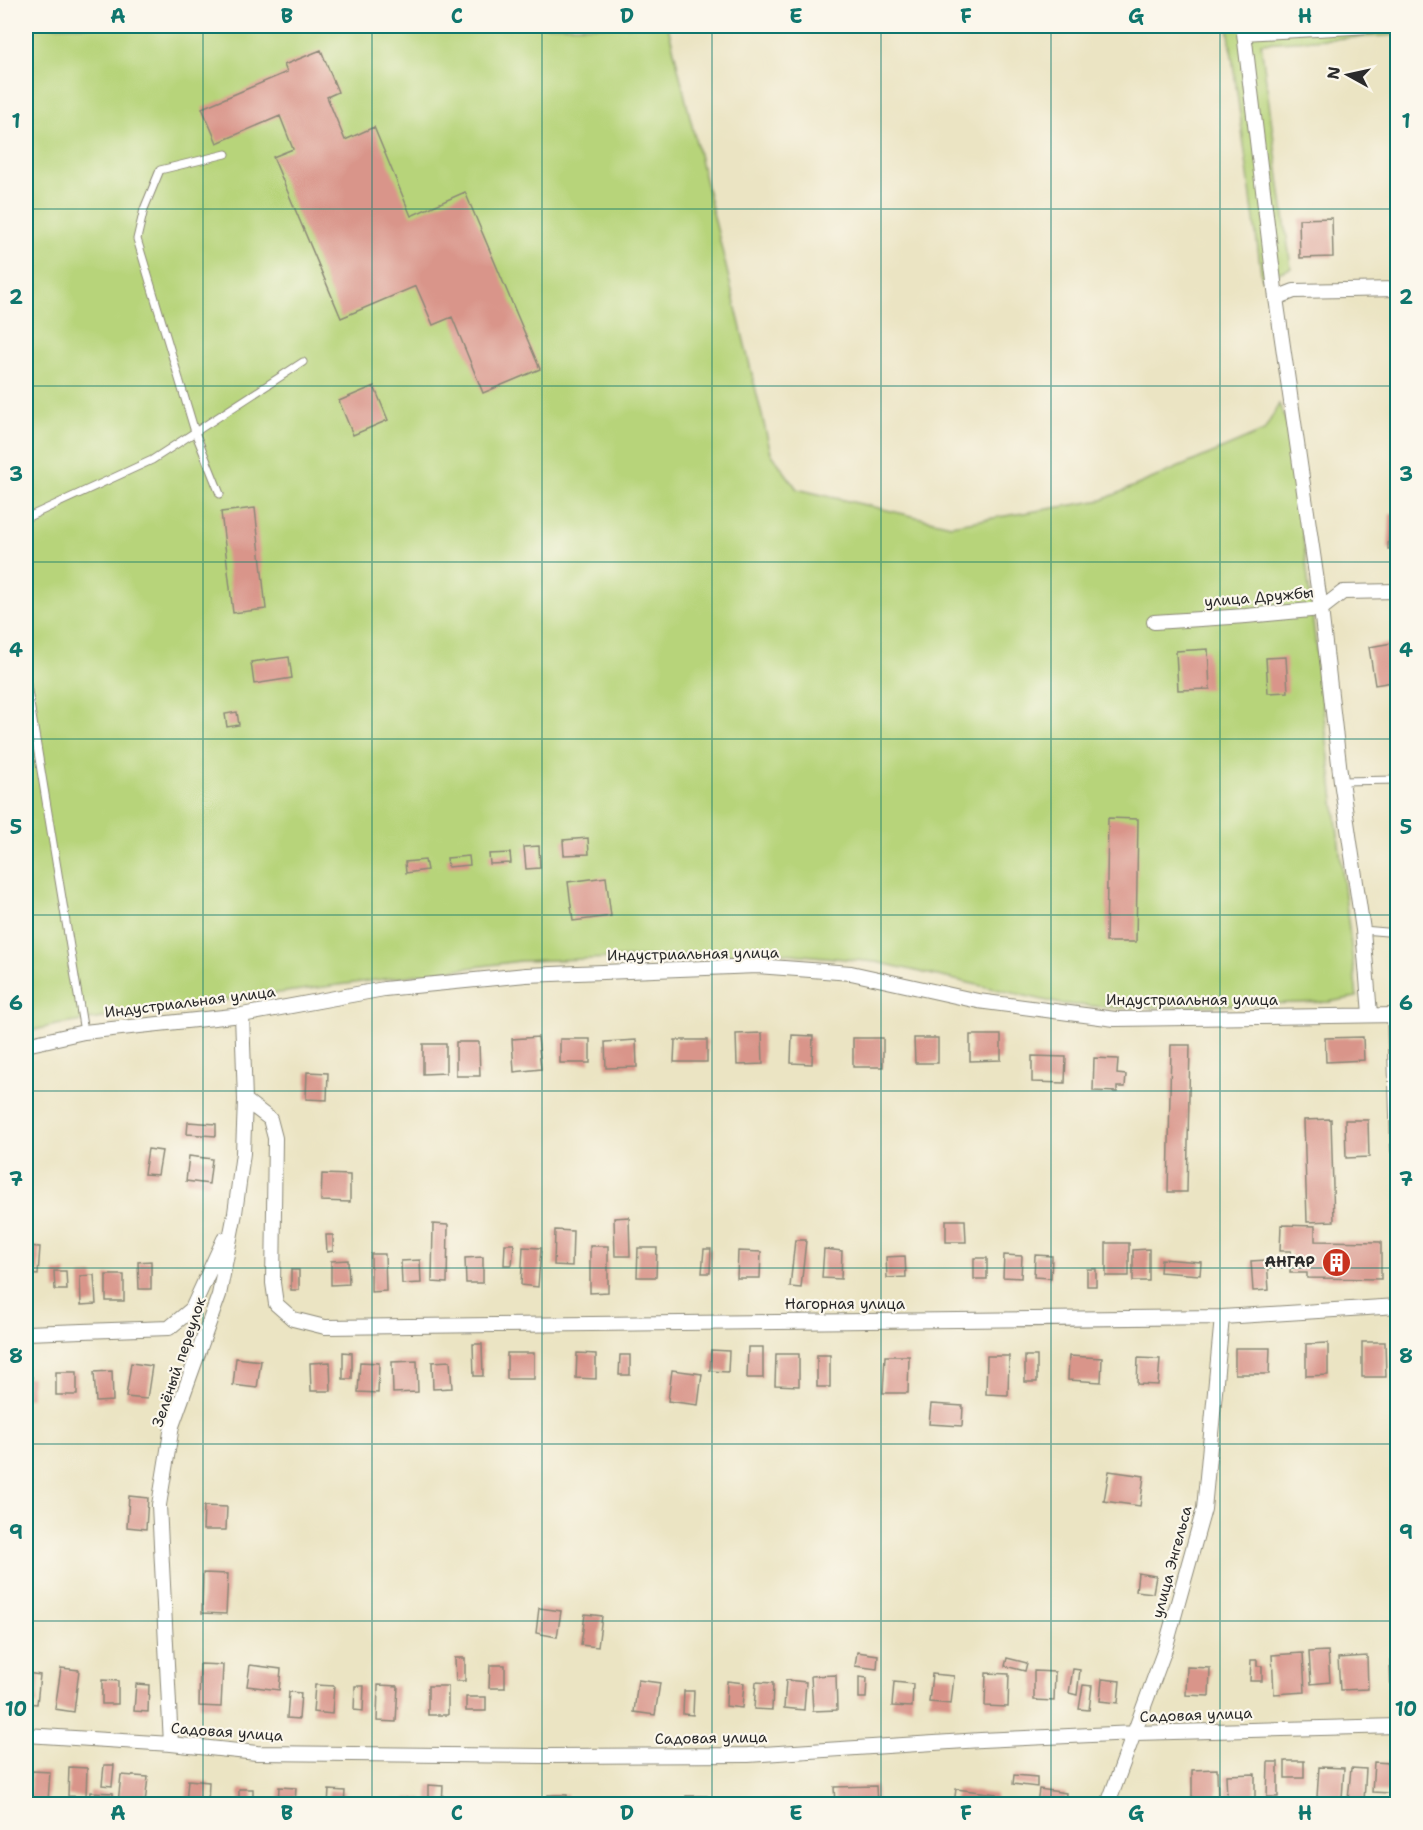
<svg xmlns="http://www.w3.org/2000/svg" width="1423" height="1830" viewBox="0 0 1423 1830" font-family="'Shantell Sans',sans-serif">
  <rect width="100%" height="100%" fill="#fbf7ec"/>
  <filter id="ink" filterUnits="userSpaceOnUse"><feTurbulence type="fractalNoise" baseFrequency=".0167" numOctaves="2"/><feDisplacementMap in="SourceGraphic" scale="12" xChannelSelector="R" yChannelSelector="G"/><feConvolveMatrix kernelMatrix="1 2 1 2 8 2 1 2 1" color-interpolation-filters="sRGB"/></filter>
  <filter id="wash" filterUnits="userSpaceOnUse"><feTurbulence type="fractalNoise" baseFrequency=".008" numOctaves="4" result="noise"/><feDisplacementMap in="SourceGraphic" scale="24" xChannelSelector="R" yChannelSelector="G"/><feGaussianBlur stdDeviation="1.35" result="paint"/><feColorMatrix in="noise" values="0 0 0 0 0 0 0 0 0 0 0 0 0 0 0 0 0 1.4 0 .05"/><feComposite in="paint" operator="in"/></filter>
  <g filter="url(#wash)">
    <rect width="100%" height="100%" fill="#ebe4c3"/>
    <!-- green -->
    <path fill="#b7d47a" stroke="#718052" stroke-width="1.5" d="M26 26H668L771 453 797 489 951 525 1102 500 1264 431 1279 404 1291 434 1357 997 1329 1002 1120 1008 1061 1004 876 962 782 953 520 961 225 1000 56 1025 26 1032Z
      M1228 26H1397V35L1261 43 1291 268 1262 279Z"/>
    <g id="blocks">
      <!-- building -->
      <path fill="#d9958a" d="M321 50 338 92 327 97 345 140 374 127 411 216 465 192 540 369 483 393 452 317 433 325 416 286 341 318 273 157 293 149 280 116 217 143 202 108 287 72 284 65Z
        M1332 218 1333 257 1300 258 1299 219Z
        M374 386 388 420 353 435 339 401Z
        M255 508 266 609 233 613 221 512Z
        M1390 513H1398V549H1388Z
        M1398 642V681L1375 685 1369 647Z
        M1208 649 1210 689 1178 690 1176 651Z
        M289 657 292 678 254 684 251 662Z
        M1286 657 1288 692 1268 693 1266 658Z
        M237 712 239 725 227 727 225 714Z
        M1108 818 1138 819 1136 942H1106Z
        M588 838 589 854 564 855 563 840Z
        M539 846 540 868 526 869 524 847Z
        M510 853 511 863 490 864 489 854Z
        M469 856 470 865 448 867 447 858Z
        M425 860 427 870 406 873 405 862Z
        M606 877 611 916 573 921 568 882Z
        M762 1033 763 1064 737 1065 736 1034Z
        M792 1035 813 1036 812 1064 791 1063Z
        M970 1035H1001V1060L970 1061Z
        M538 1037 541 1069 514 1072 512 1039Z
        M1363 1037 1364 1060 1326 1062 1325 1038Z
        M853 1038H883V1067H853Z
        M914 1038H938V1063H915Z
        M560 1039H590V1063H560Z
        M636 1040 637 1067 606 1068 605 1042Z
        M675 1040H707V1062H674Z
        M456 1042H479L480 1076H456Z
        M423 1044H446V1073L423 1074Z
        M1171 1045H1190L1187 1192H1168Z
        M1032 1056 1066 1057 1065 1083 1032 1082Z
        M1094 1058 1118 1059 1117 1074 1126 1075 1125 1087H1117V1092L1093 1091Z
        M307 1072 328 1073 327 1100 306 1099Z
        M1331 1119 1334 1221 1307 1222 1304 1120Z
        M1345 1120H1368L1369 1157 1346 1158Z
        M188 1122 216 1124V1136L187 1134Z
        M148 1149 162 1151 158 1175 144 1174Z
        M189 1156 212 1159 209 1184 186 1181Z
        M322 1174 350 1175V1202L321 1201Z
        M629 1217 630 1256H615L614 1218Z
        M946 1220H965L966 1242H946Z
        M433 1224 448 1225 447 1283 432 1282Z
        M1281 1225 1315 1226V1241L1381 1242V1279L1307 1278V1273H1290L1291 1251H1280Z
        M555 1230 573 1231 572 1266 554 1265Z
        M326 1235H333V1251L327 1252Z
        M795 1240H806L801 1288 790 1287Z
        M1106 1243H1129V1276H1106Z
        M505 1244H514L512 1265H504Z
        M26 1246 40 1247 38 1275 26 1274Z
        M590 1246H608V1292L590 1293Z
        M523 1247 541 1248 538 1287 521 1285Z
        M638 1248H657L656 1277H637Z
        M704 1249H711L710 1273H702Z
        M824 1249 842 1251 841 1279 822 1278Z
        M1149 1249V1281H1133V1250Z
        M738 1251 761 1252 760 1278H737Z
        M371 1254H385L386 1291 371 1292Z
        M1004 1255 1022 1256 1021 1278 1003 1277Z
        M1035 1255 1052 1256 1051 1278 1034 1277Z
        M905 1256 906 1277 887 1278 886 1257Z
        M483 1257V1283H466L465 1258Z
        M974 1258H987V1279H974Z
        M1161 1259 1201 1262 1200 1275 1160 1272Z
        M348 1260 349 1284 331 1285V1261Z
        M420 1260 421 1283 402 1284 401 1261Z
        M1267 1260 1269 1290 1253 1291 1251 1261Z
        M151 1261V1289H139L138 1262Z
        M1087 1269H1096V1286H1087Z
        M291 1270H299V1290H291Z
        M54 1271H66L67 1290H55Z
        M94 1275 96 1304 81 1305 80 1276Z
        M106 1275H124V1301H106Z
        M1362 1342H1385L1386 1377H1362Z
        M1328 1343V1375L1306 1376V1344Z
        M473 1344H482L483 1376H474Z
        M748 1347H763V1378H747Z
        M1235 1348H1270L1269 1374H1235Z
        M711 1350 729 1351 728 1372 710 1371Z
        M343 1352 352 1353V1379H343Z
        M507 1353H534V1379H507Z
        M577 1353 596 1354V1379L576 1378Z
        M776 1354H799V1386L775 1385Z
        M620 1355H630V1375H619Z
        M817 1355H830V1387H817Z
        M885 1356H909L908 1393H883Z
        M987 1356H1009L1008 1395 986 1394Z
        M1025 1356H1037V1382H1025Z
        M1069 1356 1102 1358 1101 1382 1068 1380Z
        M236 1358 261 1361 257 1388 233 1385Z
        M1138 1358 1160 1359 1158 1385 1137 1384Z
        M417 1361 418 1392 393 1393 392 1362Z
        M450 1361 452 1388 433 1389 432 1362Z
        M330 1362 331 1391H311L310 1363Z
        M360 1362 379 1363 378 1393 358 1392Z
        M131 1363 152 1366 147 1399 126 1397Z
        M672 1370 702 1374 698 1405 668 1401Z
        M112 1371 113 1401 96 1402 94 1372Z
        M56 1372H77V1395H56Z
        M26 1377H32V1398H26Z
        M931 1404 963 1406 962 1426 929 1424Z
        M1109 1471 1144 1476 1140 1506 1104 1501Z
        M129 1496 148 1498 146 1529 127 1527Z
        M204 1506 227 1507 226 1530H203Z
        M203 1573 228 1574 226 1614 202 1613Z
        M1138 1573 1156 1576 1153 1593 1136 1591Z
        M539 1608 561 1611 557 1637 536 1633Z
        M585 1614 602 1616 598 1647 581 1645Z
        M1328 1651 1330 1682 1311 1684 1309 1652Z
        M857 1652 878 1655 877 1669 855 1666Z
        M1303 1653 1305 1692 1274 1694 1272 1655Z
        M1367 1656 1368 1689 1340 1690 1338 1658Z
        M455 1658H465V1681H456Z
        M1007 1658 1027 1663 1025 1671 1005 1666Z
        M1251 1660H1257V1666H1262V1681H1250Z
        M1390 1660H1398V1694H1391Z
        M200 1664 223 1665 221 1707 199 1706Z
        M250 1665 281 1669 279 1690 247 1686Z
        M490 1665H505V1688H489Z
        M1187 1667 1210 1668 1209 1696 1186 1695Z
        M61 1668 79 1670 74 1712 55 1709Z
        M1073 1669 1080 1670 1077 1695 1069 1693Z
        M1034 1671 1055 1672 1054 1701 1034 1700Z
        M26 1673 40 1675 37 1704 26 1703Z
        M986 1673 1009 1674 1008 1707 985 1706Z
        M932 1674 954 1676 951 1704 929 1702Z
        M836 1675 837 1710 813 1711 811 1676Z
        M859 1677 867 1678 866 1698H859Z
        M1102 1679 1120 1681 1118 1703 1100 1701Z
        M102 1680 118 1681V1704H102Z
        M638 1680 660 1683 655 1715 634 1712Z
        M786 1680 806 1682 804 1710 784 1708Z
        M727 1681 744 1683 742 1708 726 1706Z
        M756 1682 773 1683 772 1710 754 1709Z
        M894 1682 913 1684 912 1707 892 1706Z
        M136 1684 149 1685 148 1712 134 1711Z
        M315 1685 334 1686 332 1714 313 1712Z
        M378 1685 398 1686 396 1722 377 1721Z
        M1083 1685 1092 1686 1089 1710 1079 1709Z
        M355 1686H364L363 1711 354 1710Z
        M428 1686H448V1715H428Z
        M684 1691H694L693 1715 683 1714Z
        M289 1692 301 1693 299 1719 287 1718Z
        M466 1697H486V1711H466Z
        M1285 1761H1304V1778H1285Z
        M1268 1762H1278V1797H1267Z
        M1374 1762 1391 1763 1390 1793 1372 1792Z
        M104 1765H114L112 1786 102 1785Z
        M69 1767 87 1768 86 1797 68 1796Z
        M1319 1767 1344 1768 1342 1799 1317 1797Z
        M1351 1768 1366 1769 1364 1801 1348 1800Z
        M1217 1769 1218 1803 1192 1804V1770Z
        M32 1771 50 1772 48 1801 29 1799Z
        M1255 1774V1800H1227L1226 1775Z
        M121 1775 148 1777 145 1804 118 1803Z
        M1014 1775 1037 1777V1787L1013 1784Z
        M188 1780 209 1782 208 1804H186Z
        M428 1785 443 1786 442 1804H428Z
        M876 1786 877 1804H835L834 1787Z
        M279 1787 296 1788 295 1804H278Z
        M239 1789H253V1804H239Z
        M956 1789 996 1794 995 1804H954Z
        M1039 1789 1066 1793 1065 1804H1037Z
        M329 1790 345 1791 344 1804H328Z
        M90 1792 113 1793V1804H89Z
        M548 1795H567V1804H547Z
        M686 1796H707V1804H686Z
        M406 1798 422 1799V1804H406Z
        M666 1799V1804H648V1800Z
        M771 1800H797V1804H771Z
        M615 1801H633V1804H615Z
        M493 1802 508 1803V1804H493Z"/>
    </g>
  </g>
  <g filter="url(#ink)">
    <use href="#blocks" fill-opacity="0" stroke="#8b8877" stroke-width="1.5"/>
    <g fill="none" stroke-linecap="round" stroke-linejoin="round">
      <defs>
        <path id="service" d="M220 494 195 432 137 239 144 209 160 170 226 154
          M26 518 152 460 303 362
          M26 679 84 1032
          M1341 781 1398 780
          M1363 930 1398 933"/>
        <path id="minor" d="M1370 26 1244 33 1276 298 1321 609 1341 781 1363 930 1370 1014
          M1276 298 1294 291 1398 289
          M1154 622 1246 616 1321 609 1343 592 1398 591
          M242 1015 245 1100 270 1119 275 1138 273 1283 276 1304 293 1319 325 1327 1222 1317 1398 1306
          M1394 1015 1398 1150
          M26 1045 84 1032 242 1015 384 989 526 975 757 966 851 973 978 1001 1115 1019 1398 1015
          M26 1333 169 1328 192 1309 224 1239
          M26 1735 171 1744 257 1753 545 1756 748 1755 981 1740 1135 1733 1398 1726
          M171 1744 159 1505 172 1426 219 1295 235 1213 243 1153 245 1100
          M1108 1804 1165 1649 1204 1509 1222 1317"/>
      </defs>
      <!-- service casing -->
      <use href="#service" stroke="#8b8877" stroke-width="9"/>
      <!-- minor casing -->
      <use href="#minor" stroke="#8b8877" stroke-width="16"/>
      <!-- service -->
      <use href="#service" stroke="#fff" stroke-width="7"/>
      <!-- minor -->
      <use href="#minor" stroke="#fff" stroke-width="14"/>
    </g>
  </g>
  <!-- grid -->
  <path fill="none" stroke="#0f766e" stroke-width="1.5" stroke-opacity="0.55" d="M203 26V1804M372 26V1804M542 26V1804M712 26V1804M881 26V1804M1051 26V1804M1220 26V1804M26 209H1398M26 386H1398M26 562H1398M26 739H1398M26 915H1398M26 1091H1398M26 1268H1398M26 1444H1398M26 1621H1398"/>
  <!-- icons -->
  <defs>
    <symbol id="building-disc" viewBox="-11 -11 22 22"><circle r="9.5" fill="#c8321e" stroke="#fbf7ec"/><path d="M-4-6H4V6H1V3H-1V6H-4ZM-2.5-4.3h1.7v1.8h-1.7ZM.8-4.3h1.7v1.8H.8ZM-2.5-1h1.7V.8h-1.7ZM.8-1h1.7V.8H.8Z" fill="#fff"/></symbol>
  </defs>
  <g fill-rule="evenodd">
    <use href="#building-disc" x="1320" y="1246" width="33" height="33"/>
  </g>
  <g text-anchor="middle" stroke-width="4.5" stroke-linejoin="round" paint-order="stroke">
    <!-- street labels -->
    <g font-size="15" fill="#2b2b2b" stroke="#fbf7ec">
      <text transform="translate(1259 597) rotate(-5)" y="5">улица Дружбы</text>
      <text transform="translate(693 954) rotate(-1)" y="5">Индустриальная улица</text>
      <text x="1192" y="1005">Индустриальная улица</text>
      <text transform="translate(190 1002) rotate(-7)" y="5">Индустриальная улица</text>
      <text x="845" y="1309">Нагорная улица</text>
      <text transform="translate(179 1362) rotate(-71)" y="5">Зелёный переулок</text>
      <text transform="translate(1172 1562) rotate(-75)" y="5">улица Энгельса</text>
      <text transform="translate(1196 1715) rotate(-2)" y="5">Садовая улица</text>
      <text transform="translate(227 1732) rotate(4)" y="5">Садовая улица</text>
      <text transform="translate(711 1738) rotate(-1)" y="5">Садовая улица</text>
    </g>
    <!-- poi labels -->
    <g font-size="15" font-weight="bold" fill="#2b2b2b" stroke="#fbf7ec" text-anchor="end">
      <text x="1315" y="1267">АНГАР</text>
    </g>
  </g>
  <!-- margin -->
  <rect width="1423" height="1830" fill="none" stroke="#fbf7ec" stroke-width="66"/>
  <!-- north arrow -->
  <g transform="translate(1348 75) rotate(278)" stroke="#fbf7ec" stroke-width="4.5" paint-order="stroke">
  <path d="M0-4.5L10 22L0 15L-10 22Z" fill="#2b2b2b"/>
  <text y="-9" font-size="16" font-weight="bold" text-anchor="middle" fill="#2b2b2b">N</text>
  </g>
  <rect x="33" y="33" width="1357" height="1764" fill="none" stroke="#0f766e" stroke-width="2"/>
  <g font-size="20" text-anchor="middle" font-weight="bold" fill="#0f766e">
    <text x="118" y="23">A</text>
    <text x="287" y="23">B</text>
    <text x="457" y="23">C</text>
    <text x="627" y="23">D</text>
    <text x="796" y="23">E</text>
    <text x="966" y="23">F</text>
    <text x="1136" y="23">G</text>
    <text x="1305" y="23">H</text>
    <text x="16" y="128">1</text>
    <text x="1406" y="128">1</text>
    <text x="16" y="304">2</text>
    <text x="1406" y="304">2</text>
    <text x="16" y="481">3</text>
    <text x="1406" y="481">3</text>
    <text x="16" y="657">4</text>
    <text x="1406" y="657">4</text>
    <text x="16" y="834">5</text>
    <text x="1406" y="834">5</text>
    <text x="16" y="1010">6</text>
    <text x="1406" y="1010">6</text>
    <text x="16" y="1186">7</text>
    <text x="1406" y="1186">7</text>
    <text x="16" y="1363">8</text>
    <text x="1406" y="1363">8</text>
    <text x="16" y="1539">9</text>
    <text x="1406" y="1539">9</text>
    <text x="16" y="1716">10</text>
    <text x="1406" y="1716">10</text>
    <text x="118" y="1820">A</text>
    <text x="287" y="1820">B</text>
    <text x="457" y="1820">C</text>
    <text x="627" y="1820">D</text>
    <text x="796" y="1820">E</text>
    <text x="966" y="1820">F</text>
    <text x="1136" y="1820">G</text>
    <text x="1305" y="1820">H</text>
  </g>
</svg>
